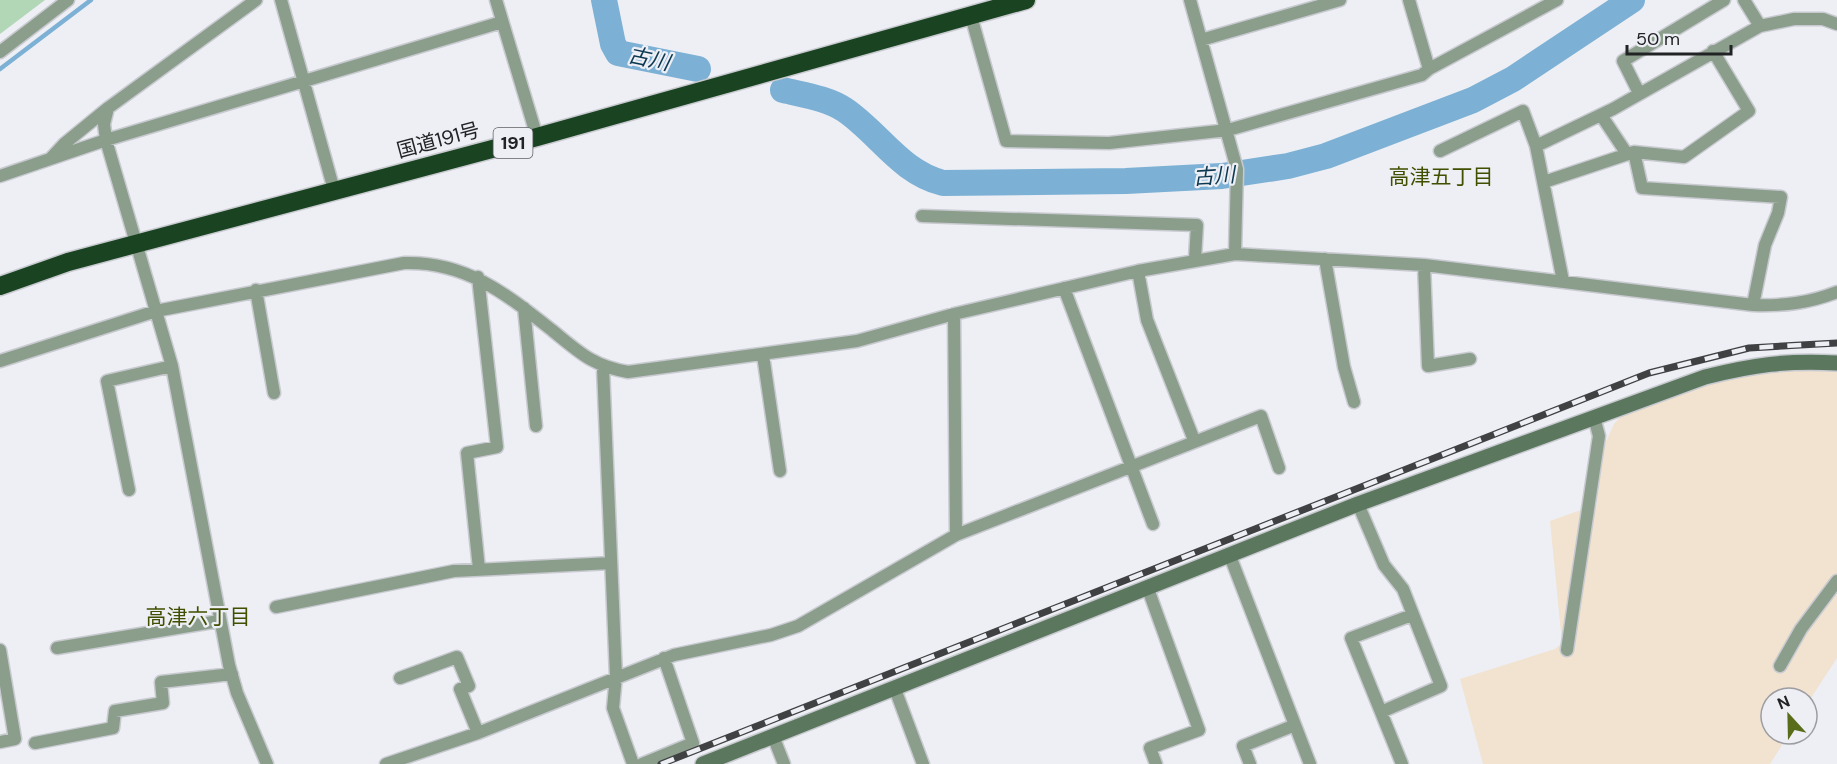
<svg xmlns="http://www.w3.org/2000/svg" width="1837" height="764" viewBox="0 0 1837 764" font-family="'DM Sans','Noto Sans JP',sans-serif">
  <rect width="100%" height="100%" fill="#edeff5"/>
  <!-- education -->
  <path fill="#f2e2d0" d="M1837 369V658L1807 704V698H1771V734H1789L1770 764H1483L1460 679 1555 649 1562 643 1550 521 1581 510 1596 509 1604 446 1614 424 1622 415 1688 389 1753 370Z"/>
  <!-- green -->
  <path fill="#b2d7b7" d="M0 0H45L0 34Z"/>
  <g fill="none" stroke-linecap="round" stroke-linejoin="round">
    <!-- stream -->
    <path stroke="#7cb0d4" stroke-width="4.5" d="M0 69 91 0"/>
    <!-- river -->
    <path stroke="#7cb0d4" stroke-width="26" d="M604 0 613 44 618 53 698 69
      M783 90C803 95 827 98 845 110 880 134 900 172 943 183L1126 181 1222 176 1288 166 1326 156 1473 100 1513 79 1632 0"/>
    <defs>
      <path id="street" d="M281 0 334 190
        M496 0 537 137
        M1190 0 1237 169 1235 254
        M1744 0 1760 26
        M971 16 1006 141 1109 143 1228 130 1422 75 1429 69 1409 0
        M1201 40 1340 0
        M0 52 68 0
        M1429 69 1557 0
        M1639 93 1623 61 1724 0
        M108 108 104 124 106 140 172 366 229 665 237 693 267 764
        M1601 115 1627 154
        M1536 146 1563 281
        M1440 151 1523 111 1536 146 1613 109 1760 26 1794 19H1823L1837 24
        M1634 152 1642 188 1781 197 1778 213 1765 245 1753 305
        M51 158 64 144 108 108 256 0
        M0 176 106 140 502 22
        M1544 182 1634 152 1684 157 1749 111 1713 51
        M922 216 1197 225 1195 259
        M1325 259 1344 367 1354 402
        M1424 265 1428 366 1470 359
        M1138 271 1147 320 1194 440
        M478 277 497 447 467 453 479 569
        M1064 288 1153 524
        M256 290 274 393
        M524 308 536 426
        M954 314 956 535
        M763 355 780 471
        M0 361 156 311 404 263C466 261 506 294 553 331 580 353 593 366 628 372L857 341 954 314 1138 271 1235 254 1424 265 1753 305C1784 306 1809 303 1837 292
        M603 368 616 676 613 708 633 764
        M129 490 107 381 172 366
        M1358 504 1384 565 1403 589 1441 686 1381 712
        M1230 556 1310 764
        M1148 589 1199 730 1150 748 1156 764
        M276 607 454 571 611 563
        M57 648 219 621
        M0 650 15 739 0 742
        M1567 650 1599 436 1594 417
        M1780 666 1801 629 1837 581
        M400 678 457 657 469 686 460 689 478 733
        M895 689 923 764
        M773 736 784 764
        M35 743 113 728 115 711 163 703 161 682 232 674
        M386 764 478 733 674 655 771 635 798 626 956 535 1261 416 1279 468
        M642 764 693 743 664 658
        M1250 764 1243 746 1295 725
        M1402 764 1351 638 1412 615"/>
      <path id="secondary" d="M703 764 1358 504 1705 377C1753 365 1787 360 1837 363"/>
      <path id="highway" d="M0 286 68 262 537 137 1026 0"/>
    </defs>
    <!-- street casing -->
    <use href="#street" stroke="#c8cad0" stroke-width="15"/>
    <!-- secondary casing -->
    <use href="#secondary" stroke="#c8cad0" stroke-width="18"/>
    <!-- highway casing -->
    <use href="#highway" stroke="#c8cad0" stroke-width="21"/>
    <!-- street -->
    <use href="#street" stroke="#8b9e8c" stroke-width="12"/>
    <!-- secondary -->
    <use href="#secondary" stroke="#5b775e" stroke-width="15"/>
    <!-- highway -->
    <use href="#highway" stroke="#1a4421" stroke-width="18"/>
    <defs>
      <path id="rail" d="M661 764 1649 373 1749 348 1837 343"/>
    </defs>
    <!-- rail casing -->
    <use href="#rail" stroke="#404143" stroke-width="7"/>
    <!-- rail -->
    <use href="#rail" stroke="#edeff5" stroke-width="4.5" stroke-dasharray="14" stroke-linecap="butt"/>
  </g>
  <g text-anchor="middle" stroke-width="4.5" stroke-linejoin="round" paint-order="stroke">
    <!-- shield labels -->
    <rect fill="#edeff5" stroke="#5f6063" stroke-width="1.5" x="493.5" y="128" width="39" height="30" rx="4.5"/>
    <g font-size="18" font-weight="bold" fill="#222325">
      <text x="513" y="149">191</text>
    </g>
    <!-- street labels -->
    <g font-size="20" fill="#222325" stroke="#edeff5">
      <text transform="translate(438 140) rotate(-15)" y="7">国道191号</text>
    </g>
    <!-- water labels -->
    <g font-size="21" font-style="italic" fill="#0c3750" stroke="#edeff5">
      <text transform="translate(649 59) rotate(12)" y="7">古川</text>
      <text transform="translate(1214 176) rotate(-4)" y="7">古川</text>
    </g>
    <!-- neighbourhood labels -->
    <g font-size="21" fill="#405000" stroke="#edeff5">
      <text x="1441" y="184">高津五丁目</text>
      <text x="198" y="624">高津六丁目</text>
    </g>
  </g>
  <!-- north arrow -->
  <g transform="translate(1789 716) rotate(338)"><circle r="28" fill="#edeff5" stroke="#9c9da2" stroke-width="1.5"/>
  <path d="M0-4.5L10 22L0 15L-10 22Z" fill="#586c19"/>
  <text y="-9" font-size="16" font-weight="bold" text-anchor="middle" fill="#222325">N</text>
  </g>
  <!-- scale -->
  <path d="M1627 45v9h104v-9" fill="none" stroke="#222325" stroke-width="3"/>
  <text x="1636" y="45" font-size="18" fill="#222325" stroke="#edeff5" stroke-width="4.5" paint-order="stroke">50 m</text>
</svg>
